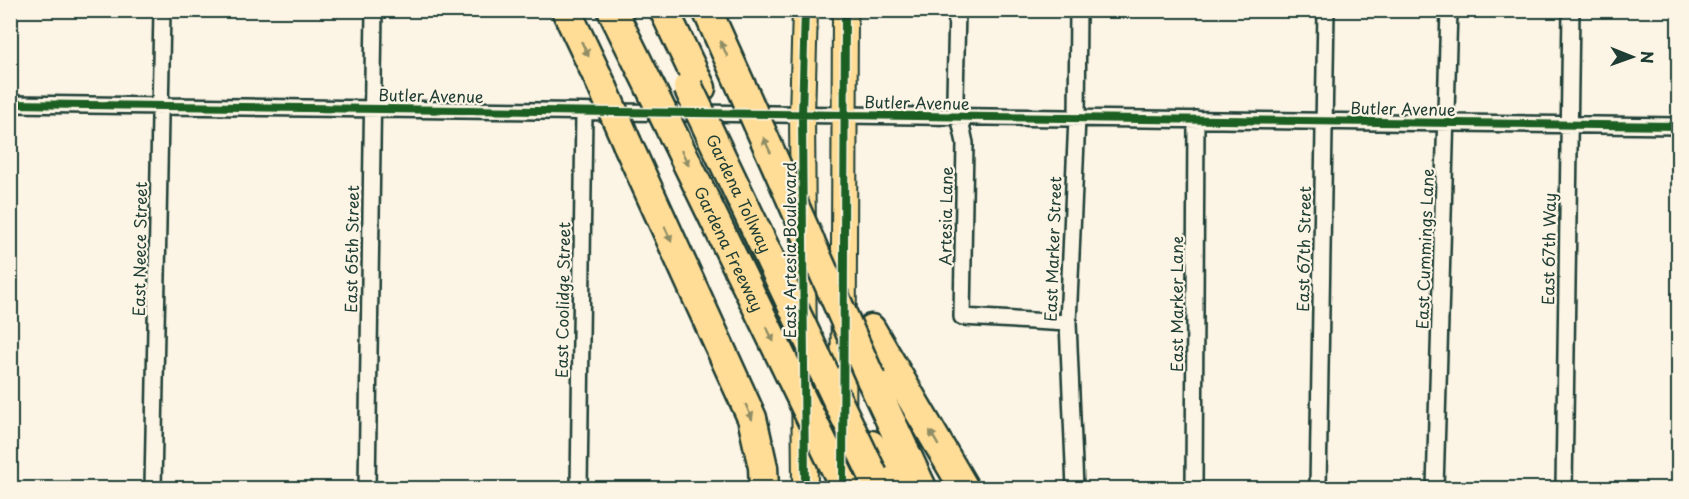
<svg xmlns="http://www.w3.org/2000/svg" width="1689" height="499" viewBox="0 0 1689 499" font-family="'Playpen Sans',sans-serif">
  <rect width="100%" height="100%" fill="#fcf5e5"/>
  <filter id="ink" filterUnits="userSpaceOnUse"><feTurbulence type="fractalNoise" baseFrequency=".0167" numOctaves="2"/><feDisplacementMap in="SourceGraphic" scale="12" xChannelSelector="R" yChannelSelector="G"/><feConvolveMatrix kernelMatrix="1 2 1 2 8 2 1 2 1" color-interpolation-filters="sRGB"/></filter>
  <g filter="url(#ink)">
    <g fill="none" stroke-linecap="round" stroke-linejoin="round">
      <defs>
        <path id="street" d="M957 10 955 97 965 143 962 317 1068 323
          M10 104 1678 126
          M153 488 162 10
          M367 488 374 10
          M579 488 584 112
          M1075 488 1068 323 1077 118 1078 10
          M1194 488 1196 119
          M1318 488 1326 10
          M1435 488 1449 10
          M1564 488 1571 10"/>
        <path id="primary" d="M805 10 802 115 805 488
          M843 485 845 10"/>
        <path id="highway" d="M566 10 603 88
          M612 10 650 87
          M664 10 701 88
          M707 10 742 88
          M627 143 752 418 763 467 764 488
          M871 329 964 488
          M871 379 922 488
          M871 445 892 488"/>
      </defs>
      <!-- street casing -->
      <use href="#street" stroke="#1f3d34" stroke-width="20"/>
      <!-- primary casing -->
      <use href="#primary" stroke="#1f3d34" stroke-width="28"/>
      <!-- highway casing -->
      <use href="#highway" stroke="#1f3d34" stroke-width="33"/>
      <!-- street -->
      <use href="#street" stroke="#fcf5e5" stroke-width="15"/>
      <!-- primary -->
      <use href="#primary" stroke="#ffdd96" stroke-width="24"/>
      <!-- highway -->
      <use href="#highway" stroke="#ffdd96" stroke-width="28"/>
      <defs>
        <g id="highway-bridge">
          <path id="s1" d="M650 87 845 488"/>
          <path id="s2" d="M688 87 873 475"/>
          <path d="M603 88 627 143"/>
          <path d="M742 88 871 379"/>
        </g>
      </defs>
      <!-- highway-bridge casing -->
      <use href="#highway-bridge" stroke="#1f3d34" stroke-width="33" stroke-linecap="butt"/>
      <!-- highway-bridge -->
      <use href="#highway-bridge" stroke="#ffdd96" stroke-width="28"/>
      <defs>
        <path id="cycleway" d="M805 10 802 115 805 488
          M10 104 1678 126
          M843 488 845 10"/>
      </defs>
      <!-- cycleway casing -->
      <use href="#cycleway" stroke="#fcf5e5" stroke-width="11"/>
      <!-- cycleway -->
      <use href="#cycleway" stroke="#1b5e20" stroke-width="8"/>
    </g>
    <!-- one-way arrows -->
    <defs><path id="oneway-solid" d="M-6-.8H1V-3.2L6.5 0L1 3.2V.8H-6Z" transform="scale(1.5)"/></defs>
    <g fill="#8f8d65">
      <use href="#oneway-solid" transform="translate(585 49) rotate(64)"/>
      <use href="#oneway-solid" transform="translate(724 49) rotate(-114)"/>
      <use href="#oneway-solid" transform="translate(767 145) rotate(-115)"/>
      <use href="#oneway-solid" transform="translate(685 158) rotate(64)"/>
      <use href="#oneway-solid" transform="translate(668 234) rotate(66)"/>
      <use href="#oneway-solid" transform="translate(770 334) rotate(64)"/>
      <use href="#oneway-solid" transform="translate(749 412) rotate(67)"/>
      <use href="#oneway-solid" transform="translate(934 438) rotate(-120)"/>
    </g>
  </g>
  <g text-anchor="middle" stroke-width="4.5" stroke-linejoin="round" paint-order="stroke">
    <!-- street labels -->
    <g font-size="16" fill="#1f3d34" stroke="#fcf5e5">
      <text transform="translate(431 96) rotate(1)" y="6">Butler Avenue</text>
      <text transform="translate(917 103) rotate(1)" y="6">Butler Avenue</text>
      <text transform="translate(1403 109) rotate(1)" y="6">Butler Avenue</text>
      <text dy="6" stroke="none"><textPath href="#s2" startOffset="118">Gardena Tollway</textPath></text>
      <text transform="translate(946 216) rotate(-89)" y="6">Artesia Lane</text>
      <text transform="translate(140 249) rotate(-89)" y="6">East Neece Street</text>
      <text transform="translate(352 249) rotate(-89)" y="6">East 65th Street</text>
      <text dy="6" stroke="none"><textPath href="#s1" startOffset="180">Gardena Freeway</textPath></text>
      <text transform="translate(1053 249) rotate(-88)" y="6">East Marker Street</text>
      <text transform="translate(1304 249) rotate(-89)" y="6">East 67th Street</text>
      <text transform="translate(1425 249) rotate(-88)" y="6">East Cummings Lane</text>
      <text transform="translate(1549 249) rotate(-89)" y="6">East 67th Way</text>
      <text transform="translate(790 250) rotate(-90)" y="6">East Artesia Boulevard</text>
      <text transform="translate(563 300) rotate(-89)" y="6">East Coolidge Street</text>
      <text transform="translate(1177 304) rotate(-90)" y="6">East Marker Lane</text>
    </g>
  </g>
  <!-- margin -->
  <rect width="1689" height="499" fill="none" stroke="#fcf5e5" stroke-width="36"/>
  <rect x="18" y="18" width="1653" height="463" fill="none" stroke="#1f3d34" stroke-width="2" filter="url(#ink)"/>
  <!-- north arrow -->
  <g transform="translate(1632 57) rotate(91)" stroke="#fcf5e5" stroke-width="4.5" paint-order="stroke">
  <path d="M0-4.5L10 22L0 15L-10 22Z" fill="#1f3d34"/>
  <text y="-9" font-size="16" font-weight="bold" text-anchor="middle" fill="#1f3d34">N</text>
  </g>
</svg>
